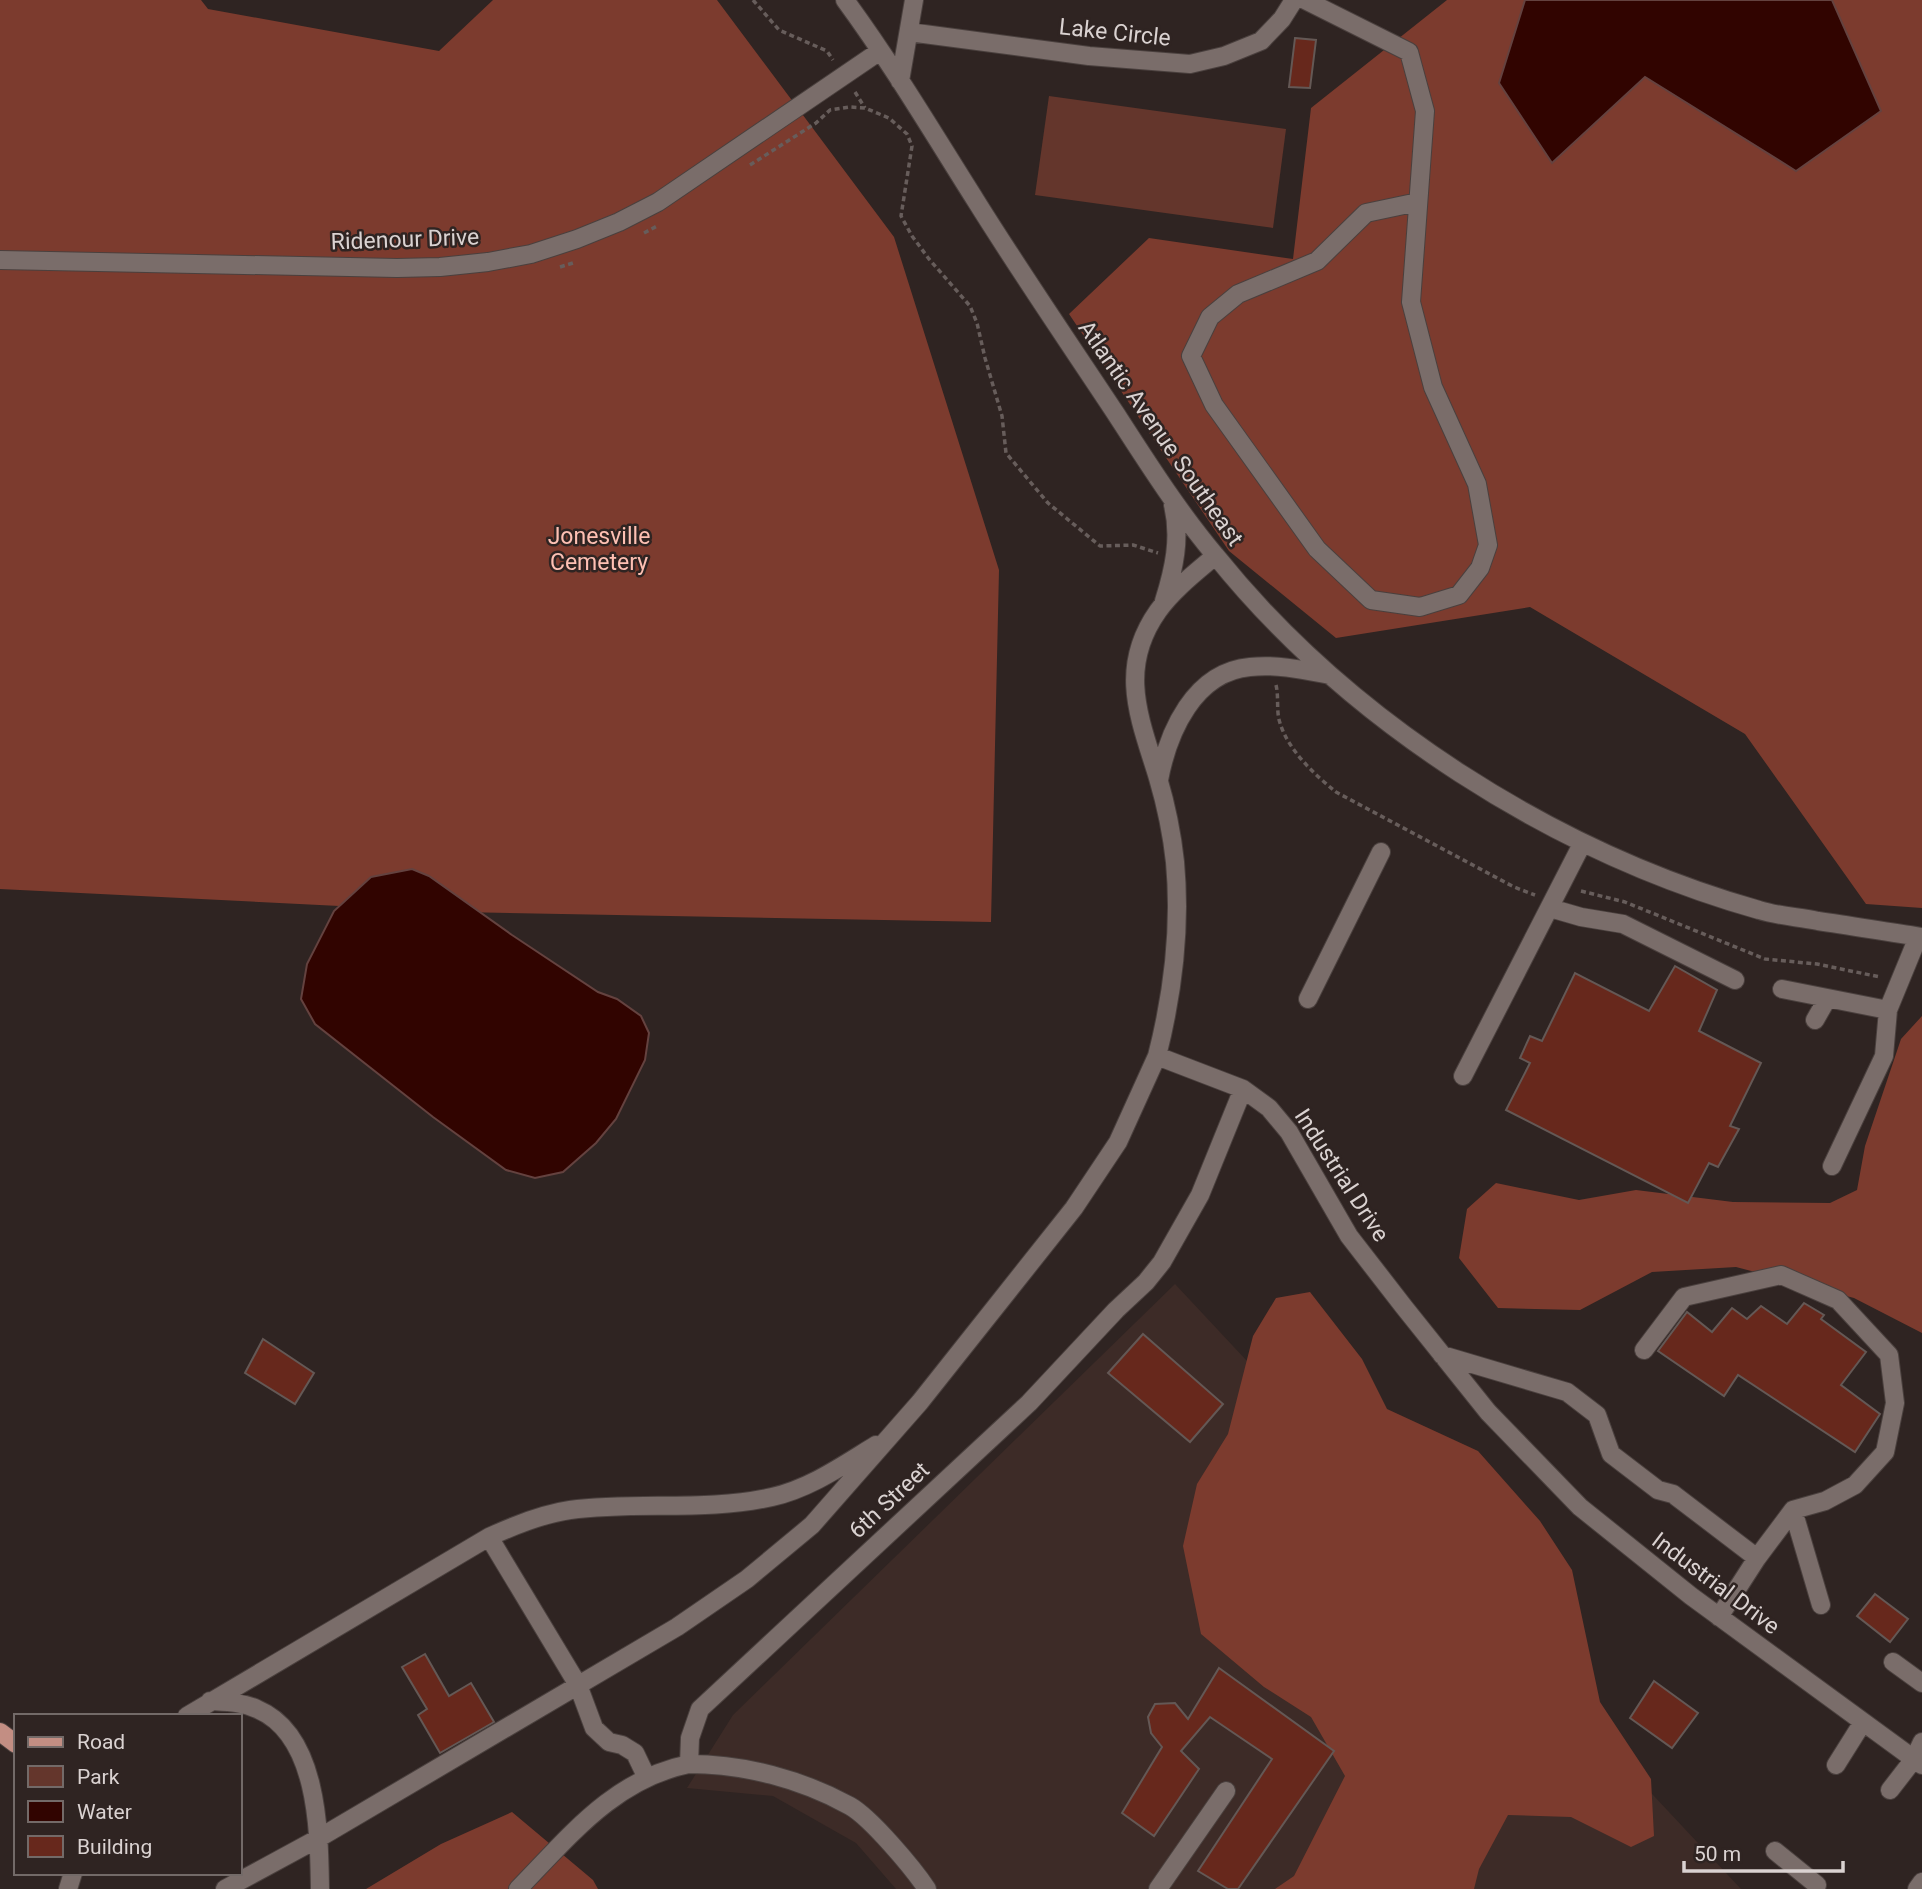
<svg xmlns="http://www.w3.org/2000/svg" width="1922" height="1889" viewBox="0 0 1922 1889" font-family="Roboto,sans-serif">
  <rect width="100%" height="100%" fill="#2f2422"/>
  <!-- built -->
  <path fill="#3d2b27" d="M1175 1284 1741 1889H896L856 1843 773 1796 687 1788 733 1715Z"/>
  <!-- green -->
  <path fill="#64362c" d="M1049 96 1286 129 1273 228 1035 195Z"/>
  <!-- forest -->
  <path fill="#7c3b2e" d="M0 0H201L208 9 439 51 493 0H717L894 237 999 570 991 922 460 912 0 889Z
    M1447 0H1525L1499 83 1645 77 1796 170 1881 111 1832 0H1922V908L1866 904 1745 734 1530 607 1336 638 1229 551 1069 314 1149 238 1293 259 1311 108Z
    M1922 1016V1333L1854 1298 1736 1267 1652 1272 1580 1310 1498 1308 1459 1258 1467 1209 1496 1183 1579 1200 1636 1190 1733 1202 1830 1203 1857 1190 1865 1146 1901 1039Z
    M1310 1292 1362 1359 1387 1409 1478 1451 1540 1521 1572 1570 1600 1702 1651 1779 1654 1836 1631 1847 1571 1817 1508 1815 1479 1869 1474 1889H1275L1294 1876 1345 1776 1311 1717 1264 1687 1201 1634 1183 1546 1197 1484 1228 1434 1253 1336 1276 1298Z
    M512 1812 593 1880 598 1889H366L441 1844Z"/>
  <!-- water -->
  <path fill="#310400" stroke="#64423f" stroke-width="2" d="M1525 0H1832L1881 111 1796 171 1645 77 1552 163 1499 83Z
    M412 869 429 876 512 935 598 992 617 999 641 1016 649 1033 645 1060 616 1119 596 1143 563 1172 535 1178 506 1170 433 1117 315 1024 301 999 307 964 334 911 371 877Z"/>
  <!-- building -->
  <path fill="#67281c" stroke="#645855" stroke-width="2" d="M1295 38 1316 40 1310 88 1289 87Z
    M1675 966 1717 990 1699 1031 1761 1063 1730 1126 1739 1129 1718 1167 1709 1163 1688 1203 1506 1110 1530 1063 1520 1058 1530 1036 1542 1041 1575 973 1649 1011Z
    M1804 1303 1824 1315 1821 1319 1866 1352 1841 1385 1880 1414 1855 1452 1738 1375 1724 1396 1658 1351 1687 1312 1712 1332 1732 1308 1747 1319 1761 1306 1787 1324Z
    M1143 1334 1223 1404 1190 1442 1108 1373Z
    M263 1339 314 1373 295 1404 245 1373Z
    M1875 1594 1908 1619 1890 1642 1857 1616Z
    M425 1654 449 1696 471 1683 494 1722 440 1753 418 1715 427 1709 402 1667Z
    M1219 1668 1334 1751 1238 1889H1228L1198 1871 1272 1759 1210 1717 1181 1751 1199 1769 1154 1836 1122 1813 1162 1747 1151 1733 1148 1717 1155 1704 1175 1703 1188 1719Z
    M1654 1681 1698 1713 1672 1748 1630 1718Z"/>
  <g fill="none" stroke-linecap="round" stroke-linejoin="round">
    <defs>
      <path id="minor" d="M845 0C892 64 933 133 976 201 1021 273 1069 343 1116 414 1147 462 1178 511 1215 555 1349 722 1554 852 1759 910 1778 916 1799 917 1818 921 1853 926 1887 932 1922 937
        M1305 0 1409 52 1425 111 1411 302 1433 387 1477 484 1488 545 1480 568 1459 595 1420 607 1371 600 1317 549 1214 405 1191 356 1210 317 1238 294 1317 261 1366 213 1418 202
        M909 32 1089 56 1190 64 1224 56 1261 41 1282 19 1294 0
        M900 81 914 0
        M0 260 397 268 440 267 488 262 531 254 577 239 619 222 658 202 880 51
        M1215 556C1195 573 1173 590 1158 611 1117 669 1140 719 1158 778 1166 805 1172 834 1175 862 1181 927 1173 993 1157 1056L1243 1089 1269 1108 1289 1132 1349 1236 1404 1307 1488 1412 1580 1507 1691 1596 1922 1765
        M1164 601C1174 569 1181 538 1173 505
        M1159 780C1168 732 1194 672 1250 667 1277 664 1304 670 1330 675
        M1550 908 1581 917 1623 924 1735 980
        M1782 989 1888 1010
        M1308 999 1381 852
        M1815 1020 1827 999
        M1463 1076 1582 844
        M1832 1166 1884 1056 1888 1010 1918 937
        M1644 1350 1684 1297 1781 1275 1838 1300 1889 1355 1895 1403 1885 1452 1855 1485 1825 1501 1793 1510 1757 1558
        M1442 1355 1567 1392 1597 1415 1611 1454 1658 1490 1673 1494 1757 1558 1719 1617
        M1793 1510 1821 1605
        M489 1537 578 1685 594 1728 609 1742 622 1745 635 1753 646 1776
        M1893 1662 1922 1683
        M210 1701C226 1702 242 1702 257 1709 319 1735 319 1833 320 1889
        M187 1716 489 1537C515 1525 542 1514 570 1510 637 1501 706 1512 772 1497 811 1488 843 1465 876 1445
        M689 1764C744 1764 801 1779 850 1806 871 1818 913 1868 927 1889
        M1836 1765 1863 1722
        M1890 1790 1914 1759 1922 1742
        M1775 1851 1817 1885
        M68 1889 73 1873
        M225 1889 319 1838 677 1627 747 1579 812 1525 920 1402 1074 1208 1118 1142 1157 1056
        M518 1889C569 1837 614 1779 689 1764L690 1738 700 1709 1029 1403 1116 1310 1146 1282 1162 1262 1200 1195 1243 1089
        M1158 1889 1226 1791
        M1917 1889 1922 1882"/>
      <path id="major" d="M0 1732 16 1744"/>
    </defs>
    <!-- minor casing -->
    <use href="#minor" stroke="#4a403e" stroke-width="20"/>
    <!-- major casing -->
    <use href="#major" stroke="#4a403e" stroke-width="20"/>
    <!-- path -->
    <path stroke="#675d5b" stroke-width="3.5" stroke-dasharray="5 3.5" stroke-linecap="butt" d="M753 0 779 30 827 51 833 60
      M855 92 865 108
      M750 165 816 123 830 110 850 107 865 108 889 118 907 134 912 146 901 216 912 236 929 259 970 306 977 323 985 358 1002 416 1006 453 1048 503 1100 546 1133 545 1158 553
      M644 233 659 225
      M560 267 576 262
      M1276 685C1279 697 1276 712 1280 723 1288 750 1315 775 1336 792L1514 887 1535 895
      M1581 891 1625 902 1765 959 1817 964 1880 977"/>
    <!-- minor -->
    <use href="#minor" stroke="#7a6d6a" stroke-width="18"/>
    <!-- major -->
    <use href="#major" stroke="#c38e83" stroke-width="18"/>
  </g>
  <g text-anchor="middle" stroke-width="5" stroke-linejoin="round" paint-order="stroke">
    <!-- street labels -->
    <g font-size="23" fill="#dad2d1" stroke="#2f2422">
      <text transform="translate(1115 32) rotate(6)" y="8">Lake Circle</text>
      <text transform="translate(405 239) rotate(-2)" y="8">Ridenour Drive</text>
      <text transform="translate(1161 433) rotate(55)" y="8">Atlantic Avenue Southeast</text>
      <text transform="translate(1342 1175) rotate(57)" y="8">Industrial Drive</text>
      <text transform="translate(889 1500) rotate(-43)" y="8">6th Street</text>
      <text transform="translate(1716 1583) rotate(37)" y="8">Industrial Drive</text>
    </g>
    <!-- park labels -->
    <g font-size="23" fill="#fec0b3" stroke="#2f2422">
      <text x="599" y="544">Jonesville<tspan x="599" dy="26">Cemetery</tspan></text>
    </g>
  </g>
  <!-- legend -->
  <rect x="14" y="1714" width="228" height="161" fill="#2f2422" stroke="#736a68" stroke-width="2"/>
  <rect x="28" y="1737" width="35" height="10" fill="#c38e83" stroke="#736a68" stroke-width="2"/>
  <text x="77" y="1749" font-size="21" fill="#dad2d1">Road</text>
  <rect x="28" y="1766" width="35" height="21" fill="#64362c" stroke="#736a68" stroke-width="2"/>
  <text x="77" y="1784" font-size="21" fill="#dad2d1">Park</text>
  <rect x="28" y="1801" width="35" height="21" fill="#310400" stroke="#736a68" stroke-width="2"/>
  <text x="77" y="1819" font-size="21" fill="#dad2d1">Water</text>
  <rect x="28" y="1836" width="35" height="21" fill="#67281c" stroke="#736a68" stroke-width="2"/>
  <text x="77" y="1854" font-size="21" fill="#dad2d1">Building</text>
  <!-- scale -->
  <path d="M1684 1861v10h159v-10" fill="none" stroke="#dad2d1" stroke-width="3.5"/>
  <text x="1694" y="1861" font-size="21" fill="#dad2d1" stroke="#2f2422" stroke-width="5" paint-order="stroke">50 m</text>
</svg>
